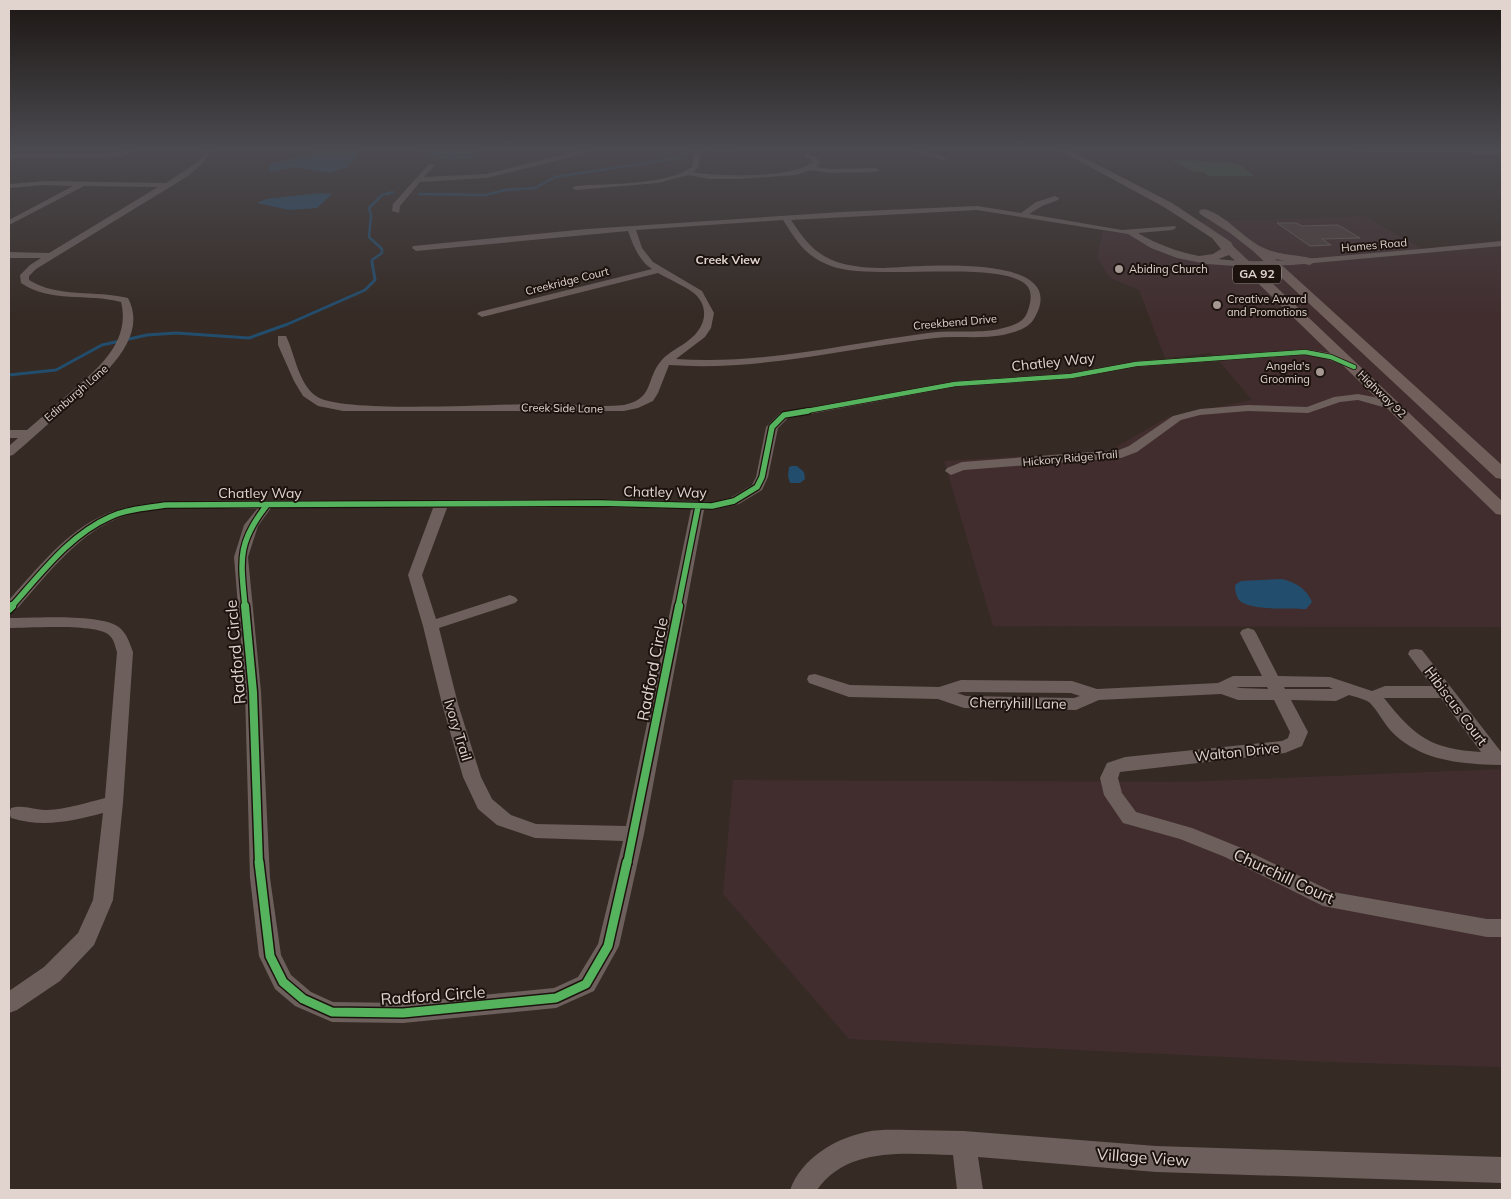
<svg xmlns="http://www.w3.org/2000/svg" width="1511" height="1199" viewBox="0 0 1511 1199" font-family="Mulish,sans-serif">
  <rect width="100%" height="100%" fill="#352a24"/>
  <!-- commercial -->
  <path fill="#412d2e" d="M958 149H1056L1079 160 1021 165 993 154Z
    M1364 216 1423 249 1502 240V627L993 626 944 461 1109 451 1168 417 1252 400 1212 353 1165 358 1139 290 1110 278 1097 257 1103 231 1135 235 1180 256 1253 264 1188 222Z
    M1502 769V1067L1329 1062 849 1039 723 894 733 780 1185 782Z"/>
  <!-- green -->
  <path fill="#3a5436" d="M1171 160 1230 162 1240 165 1254 176H1208L1204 172H1195Z"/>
  <!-- water -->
  <path fill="#234d6d" d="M319 149 362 151 348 167 329 173 294 167 271 172 268 169 272 163 310 155Z
    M425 149H473L476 152 471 158C454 160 436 161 421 150Z
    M320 193 332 194 317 208 289 210 257 203 266 199Z
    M792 466H797L804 472 805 479 800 483H790L788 476 789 467Z
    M1282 579C1296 583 1306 588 1312 602L1306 609C1291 608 1249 611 1239 600 1236 596 1235 589 1235 585L1241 581Z"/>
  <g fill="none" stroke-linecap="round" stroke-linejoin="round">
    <!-- stream-far1 -->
    <path stroke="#234d6d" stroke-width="2.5" d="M711 152 735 149
      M419 194 485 195 505 190 535 188 555 177 673 159 687 154
      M372 263V260L382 253V249L369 237 371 215 369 208 382 195 393 192"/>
    <!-- stream -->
    <path stroke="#234d6d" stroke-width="3" d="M9 375 56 370 102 345 147 335 176 333 249 338 288 324 365 290 375 280 372 262"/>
  </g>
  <!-- building -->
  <path fill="#4d3e3b" stroke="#685d5a" d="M1277 223H1296L1302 226 1338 225 1360 238 1322 239 1331 245 1310 246Z"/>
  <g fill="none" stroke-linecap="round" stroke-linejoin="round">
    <!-- minor -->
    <path fill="#6d5f5b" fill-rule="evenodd" d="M131 149H139L120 157 9 158V154L119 153Z
      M207 149H213L202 164 188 176 36 269 29 276V280C57 298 96 290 128 298 151 341 95 382 68 406 50 422 32 439 13 455L9 456V446L18 438H9V430H27C41 418 56 405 71 392 98 368 131 342 121 302 87 293 51 303 21 283L20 275 30 265 41 258H9V252L49 253 158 187 84 186 9 225V220L73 186 45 185 9 188V184L45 181 166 183 198 162Z
      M585 149H593L576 156 486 178 420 182 400 206 399 213 392 211 393 204 429 164 435 165 424 177 486 174Z
      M694 149H700L699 166 694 172 696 173C725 176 790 179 813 162L804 155 807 153 817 158 820 163 816 167 830 169 876 168 880 170 876 172 830 173 810 170 796 175 740 179H709L688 175 658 183 576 190 572 188 576 186C609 183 665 186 692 167Z
      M904 149H914L947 158 944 160Z
      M1350 149 1502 150V154L1353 151Z
      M1055 196 1059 198 1058 200 1042 206 1029 214 1122 230 1175 226 1176 228 1172 230 1138 233C1204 272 1277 261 1350 255 1401 251 1451 246 1502 241V246L1292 265 1235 266 1207 264 1177 258 1151 248 1128 234 977 210 791 220C804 239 814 254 837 262 852 267 870 268 885 268 915 267 1072 251 1035 317 1029 329 1015 332 1003 335 987 338 970 337 954 337 940 337 926 339 912 341 831 352 752 371 669 365L658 393 653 401 638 408 624 411H343L318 406 303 396 294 381 278 345V336H286C295 354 298 383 316 396 340 414 498 404 536 404 566 403 595 408 624 405 655 398 645 380 661 361 668 352 681 347 689 340 704 329 711 309 695 294 685 286 670 280 658 273L482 317 477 314 479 312 652 269C639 261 633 245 628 231L416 251 412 248 413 246 587 229 841 212 977 206 1021 213 1036 202ZM783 220C798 243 805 256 831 266 872 282 1006 258 1028 287 1033 295 1030 305 1027 313 1024 321 1015 325 1007 327 982 335 953 329 928 333 844 344 761 365 676 359L705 337 711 328 714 313 702 291 653 262 642 248 636 230Z
      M1305 349 1330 353 1358 366 1353 369 1324 358 1305 355 1136 367 1071 379 955 387 788 418 778 428 768 477 762 490 739 504 712 510H704L644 834 619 946 594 991 556 1008 403 1023 332 1022 295 1006 275 989 259 956 250 878 245 692 234 557 244 525 257 509C213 509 157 502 116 519 74 537 44 579 14 612L9 614V600C37 569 66 531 106 514 125 506 146 504 166 501L600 499 712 502 730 498 752 485 756 477 766 427 780 413 955 381 1071 373 1136 361ZM600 507 691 509 626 826 536 824 511 815 492 799 481 777 458 704 439 628 515 603 518 600 515 597 510 595 436 619 422 575 447 508ZM271 508H433L408 575 423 626 442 704 463 777 478 809 497 825 535 838 623 841 598 944 578 977 554 988 403 1003 333 1002 311 992 291 975 281 955 270 878 261 692 248 557 258 526Z
      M1358 394 1379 398 1401 406 1403 408 1397 411 1358 400 1340 402 1308 413 1248 411 1200 415 1181 420 1137 452 1121 458 964 470 951 475 945 471 947 468 962 462 1119 450 1129 446 1173 416 1200 409 1248 405 1307 407 1334 397Z
      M9 618C32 618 104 613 120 628 127 634 130 644 133 652L123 803 113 900 94 945 60 981 17 1010 9 1013V991L44 967 78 933 93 900 103 813C72 821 43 828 11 818L9 813 11 808C23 804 34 810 47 810 67 809 86 803 105 798L117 652C115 646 114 639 109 635 96 623 28 628 9 628Z
      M1248 628 1254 630 1256 633 1278 676 1330 677 1372 691 1385 686H1432L1408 654 1410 650 1416 649 1422 650 1502 753V765C1462 764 1421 762 1391 731 1383 722 1378 711 1370 703 1365 699 1355 697 1349 695L1336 701 1291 700 1308 732 1302 746 1285 753 1120 772 1118 778 1122 793 1136 812 1192 828 1239 847 1333 892 1487 919H1502V937H1487L1323 906 1225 857 1180 839 1123 823 1104 795 1100 778 1107 763 1125 757 1282 741 1288 738 1290 732 1274 700H1238L1221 694 1099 700 1076 710 964 708 938 699 849 697 809 683 807 679 809 675 815 674 850 685 939 687 961 680 1072 681 1097 689 1218 683 1233 676H1262L1240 633 1242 630ZM1236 687H1267L1268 689 1240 688ZM1284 687H1329L1333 689H1285ZM962 692 1071 693 1080 696 1074 698 966 696 957 693ZM1384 698H1441L1481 752C1431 749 1415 737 1384 698Z
      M909 1130 964 1131 1156 1146 1502 1157V1183L1156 1172 978 1157 983 1190H957L953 1155C906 1154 848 1146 817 1190H790C802 1158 834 1139 866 1132 880 1129 895 1130 909 1130Z"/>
    <!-- major -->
    <path fill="#705f5a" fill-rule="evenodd" d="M1057 149H1067L1172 203 1231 242 1233 246 1502 501V515L1496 514 1229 255 1216 260 1193 261 1191 259 1193 257 1213 254 1221 249 1212 238 1164 207Z
      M1204 209C1227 215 1243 239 1264 248 1280 256 1297 254 1314 259L1316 261 1310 265 1275 259 1502 465V479L1496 478 1253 251 1230 233 1200 214 1199 212 1200 210Z"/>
    <defs>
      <path id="cycleway-far3" d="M801 412 955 384 1071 376 1136 364 1305 352 1331 357 1354 367"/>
      <path id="cycleway-far2" d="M11 607C40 575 69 535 110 517 127 509 147 508 166 505L600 503 712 506 734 501 757 487 762 477 772 427 784 415 808 411
        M245 607C241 561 236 544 267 505
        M678 607 698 507"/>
      <path id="cycleway-far1" d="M245 606 253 692 259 864
        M9 609 12 606
        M627 864 679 606"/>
      <path id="cycleway" d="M259 862 270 956 283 982 303 999 332 1012 403 1013 556 998 586 984 608 946 627 862"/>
    </defs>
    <!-- cycleway-far3 casing -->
    <use href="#cycleway-far3" stroke="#1c130e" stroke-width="6"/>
    <!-- cycleway-far2 casing -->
    <use href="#cycleway-far2" stroke="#1c130e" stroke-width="8"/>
    <!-- cycleway-far1 casing -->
    <use href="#cycleway-far1" stroke="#1c130e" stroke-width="11"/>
    <!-- cycleway casing -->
    <use href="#cycleway" stroke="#1c130e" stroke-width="12"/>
    <!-- cycleway-far3 -->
    <use href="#cycleway-far3" stroke="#56b35d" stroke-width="4.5"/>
    <!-- cycleway-far2 -->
    <use href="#cycleway-far2" stroke="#56b35d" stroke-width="5.5"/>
    <!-- cycleway-far1 -->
    <use href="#cycleway-far1" stroke="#56b35d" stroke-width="8"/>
    <!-- cycleway -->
    <use href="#cycleway" stroke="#56b35d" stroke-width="9"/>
  </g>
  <!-- sky -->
  <linearGradient id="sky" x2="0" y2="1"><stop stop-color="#1d1714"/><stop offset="0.47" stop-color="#4b4a50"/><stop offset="1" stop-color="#4b4a50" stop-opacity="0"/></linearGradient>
  <rect width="1511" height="317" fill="url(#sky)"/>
  <!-- markers -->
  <g fill="#a59892" stroke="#1c130e" stroke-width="2">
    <circle cx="1119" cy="269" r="5"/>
    <circle cx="1217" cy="305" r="5"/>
    <circle cx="1320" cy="372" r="5"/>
  </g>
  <g text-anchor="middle" stroke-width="4" stroke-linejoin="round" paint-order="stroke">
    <!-- far-street labels -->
    <g font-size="11" fill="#e1d3cd" stroke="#1c130e">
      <text transform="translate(1374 245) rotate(-5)" y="4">Hames Road</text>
      <text transform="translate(567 281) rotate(-14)" y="4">Creekridge Court</text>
      <text transform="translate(955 322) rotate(-5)" y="4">Creekbend Drive</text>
      <text transform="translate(76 393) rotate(-41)" y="4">Edinburgh Lane</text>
      <text transform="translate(1382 394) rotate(44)" y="4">Highway 92</text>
      <text transform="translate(562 408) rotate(1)" y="4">Creek Side Lane</text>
      <text transform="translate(1070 458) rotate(-5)" y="4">Hickory Ridge Trail</text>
    </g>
    <!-- far-poi labels -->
    <g font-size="11" fill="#e1d3cd" stroke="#1c130e" text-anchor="start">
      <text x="1129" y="273">Abiding Church</text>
      <text x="1227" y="303">Creative Award<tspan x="1227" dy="13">and Promotions</tspan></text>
      <text x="1310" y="370" text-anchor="end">Angela's<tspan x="1310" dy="13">Grooming</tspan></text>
    </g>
    <!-- far-neighbourhood labels -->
    <g font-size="12" font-weight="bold" fill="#e1d3cd" stroke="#1c130e">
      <text x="728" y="264">Creek View</text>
    </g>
    <!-- shield labels -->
    <rect fill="#1c130e" stroke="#a69994" stroke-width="1" x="1233" y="264.5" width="48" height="19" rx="4"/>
    <g font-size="12" font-weight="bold" fill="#e1d3cd">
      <text x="1257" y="278">GA 92</text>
    </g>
    <!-- street labels -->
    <g font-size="14" fill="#e1d3cd" stroke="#1c130e">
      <text transform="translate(1053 362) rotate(-6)" y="5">Chatley Way</text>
      <text transform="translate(665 492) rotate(1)" y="5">Chatley Way</text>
      <text x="260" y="498">Chatley Way</text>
      <text transform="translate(1018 703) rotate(1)" y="5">Cherryhill Lane</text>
      <text transform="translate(1456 706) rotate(53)" y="5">Hibiscus Court</text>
      <text transform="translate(458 730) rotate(73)" y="5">Ivory Trail</text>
      <text transform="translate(1237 752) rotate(-6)" y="5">Walton Drive</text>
    </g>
    <!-- near-street labels -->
    <g font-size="16" fill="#e1d3cd" stroke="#1c130e">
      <text transform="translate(235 652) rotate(-95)" y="6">Radford Circle</text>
      <text transform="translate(652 669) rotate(-79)" y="6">Radford Circle</text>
      <text transform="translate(1284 876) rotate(25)" y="6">Churchill Court</text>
      <text transform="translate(433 995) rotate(-4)" y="6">Radford Circle</text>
      <text transform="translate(1143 1157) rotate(4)" y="6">Village View</text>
    </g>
  </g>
  <!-- border -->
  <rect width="1511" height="1199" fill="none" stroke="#e1d3cd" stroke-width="20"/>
</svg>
